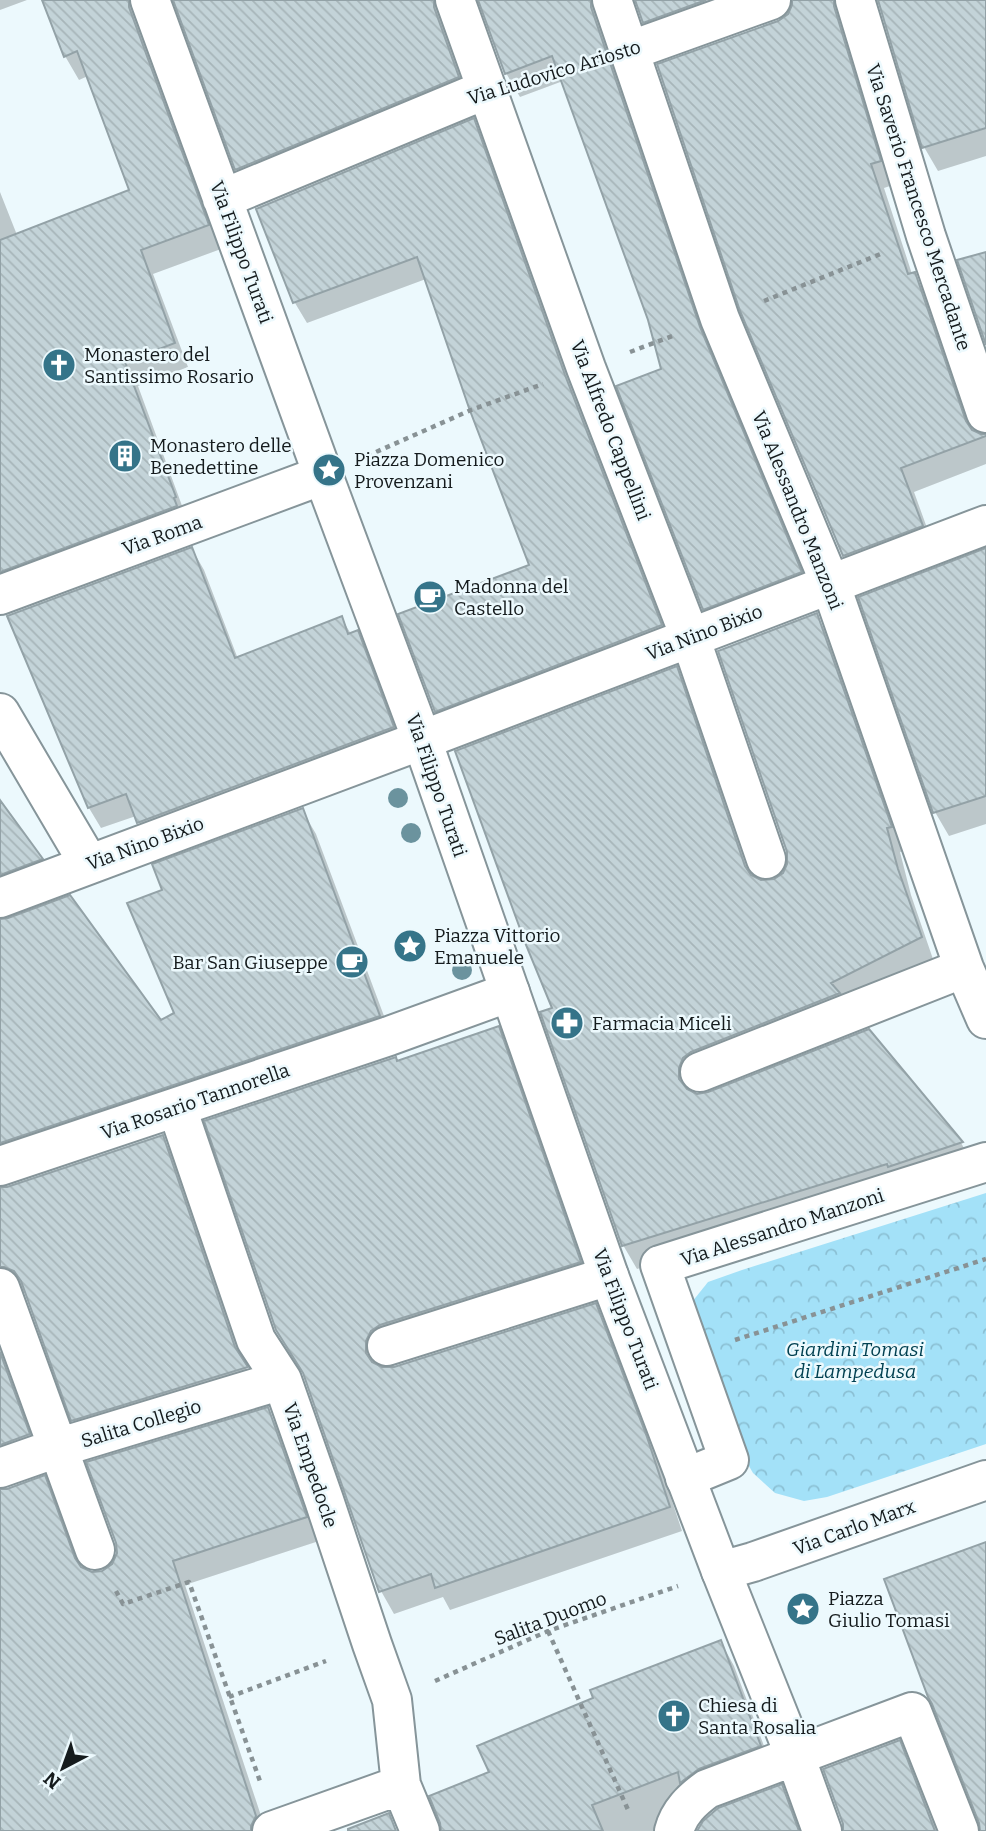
<svg xmlns="http://www.w3.org/2000/svg" width="986" height="1831" viewBox="0 0 986 1831" font-family="Bitter,serif">
  <defs>
    <pattern id="park-crowns" width="20" height="18" patternUnits="userSpaceOnUse" patternTransform="scale(1.75)"><rect width="20" height="18" fill="#a3e1f8"/><path d="M2 6a3 3 0 1 1 6 0M12 15a3 3 0 1 1 6 0" fill="none" stroke="#8bc0d4"/></pattern>
    <pattern id="building-back-hatch" width="6" height="6" patternUnits="userSpaceOnUse" patternTransform="scale(1.75)"><rect width="6" height="6" fill="#c3d3d8"/><path d="M-1 5l2 2M0 0l6 6M5-1l2 2" fill="none" stroke="#a7b5b9"/></pattern>
  </defs>
  <rect width="100%" height="100%" fill="#ecf9fd"/>
  <!-- park -->
  <path fill="url(#park-crowns)" d="M986 1193V1444L827 1497 804 1501 775 1493 753 1473 735 1442 688 1307 708 1282 742 1270Z"/>
  <!-- shadow -->
  <path fill="#0003" d="M0 0H27L0 10Z
    M44 0H986V156L938 171 924 147 881 6 874 2 893 185 884 188 912 274H914L928 298 974 433 986 436V464L914 492 935 550 858 579 844 556 780 22 789 15 795 4 790 2 778 3 658 46 644 22 639 6 630 2 604 32 712 352 814 596 718 633 704 609 663 371 650 320 563 81 520 97 506 73 482 6 474 2 471 101 250 193 237 169 177 6 169 2 221 249 153 274 188 367 138 386 188 522 0 588V192L17 235 131 191 88 76 79 80 65 56Z
    M473 120 485 141 576 398 672 646 448 731 436 711 531 566 426 279 307 323 295 303 258 209Z
    M192 549 204 570 238 659 342 619 351 634 357 632 369 653 404 748 150 844 136 816 101 828 89 808 10 617Z
    M986 550V824L949 836 935 812Z
    M816 615 830 639 904 851 900 852 911 895 934 962 697 1082 692 1093 697 1095 708 1094 869 1031 961 1143 975 1166 901 1187 637 1269 623 1245 676 668 690 693 754 878 761 882 774 881 784 874 789 864Z
    M0 803 41 860 55 883 0 905Z
    M302 810 316 834 393 1040 0 1174V921L160 1023 176 1014 164 891Z
    M498 1028 511 1051 593 1285 384 1354 378 1367 394 1369 595 1305 608 1328 659 1462 682 1531 450 1610 443 1597 394 1614 381 1591 306 1377 397 1063Z
    M162 1137 176 1160 247 1370 260 1392 87 1444 73 1420 27 1294 19 1290 0 1296V1189H7Z
    M0 1342 42 1458 0 1475Z
    M267 1409 281 1433 319 1541 185 1585 266 1831H0V1491L8 1490 44 1478 58 1501 82 1569 92 1573 102 1572 114 1565Z
    M721 1642 734 1666 773 1770 673 1831H443L491 1773 595 1699Z
    M899 1742 912 1766 938 1831H845Z
    M781 1786 795 1810 802 1831H699Z"/>
  <!-- building -->
  <path fill="url(#building-back-hatch)" stroke="#93a2a7" stroke-width="2" d="M42 0H129V7L209 225 141 250 175 343 125 362 176 497 174 498 177 506 0 572V240L129 190 77 51 64 57Z
    M173 0H434V7L459 77 235 170Z
    M478 0H591V7L700 327 802 572 703 610 616 386 661 369 648 320 552 56 505 74Z
    M635 0H706L643 23Z
    M792 0H834V6L881 161 871 164 908 274 915 272 966 421 972 430 981 434H986V436L901 468 923 526 843 556 740 311 657 64 778 21 788 14 792 5Z
    M878 0H986V128L922 148Z
    M474 118 565 375 662 625 435 712 398 614 529 565 469 408 417 257 293 303 256 209Z
    M986 252V345L957 260Z
    M192 547 235 658 342 616 348 634 358 630 394 727 137 823 126 794 88 808 7 616Z
    M986 548V796L933 813 858 597Z
    M817 613 892 827 887 828 898 869 922 937 831 983 840 993 691 1052 683 1058 679 1068V1079L687 1089 697 1094 708 1092 869 1029 963 1142 888 1167 887 1164 622 1246 540 1012 552 1008 526 945 455 751 677 666 745 866 751 875 761 880 774 879 783 873 787 864V852L718 651Z
    M0 800 43 859 0 875Z
    M303 808 380 1016 0 1143V919L8 918 70 895 161 1020 174 1013 127 903 162 890 152 864Z
    M499 1026 581 1262 380 1325 371 1331 366 1341V1353L372 1362 382 1367H394L596 1303 647 1437 670 1507 435 1588 431 1574 379 1592 303 1373 276 1330 204 1121 396 1057 397 1061Z
    M163 1135 235 1347 248 1367 71 1421 21 1281 14 1271 4 1267H0V1187H7Z
    M0 1352 30 1434 0 1445Z
    M268 1407 307 1517 173 1561 256 1816 251 1826V1831H0V1489H7L45 1475 75 1558 81 1567 92 1572 102 1571 112 1564 117 1553 116 1543 86 1462Z
    M986 1542V1831H980L979 1823 932 1704 928 1697 884 1579Z
    M721 1640 761 1746 699 1769 680 1783 678 1772 592 1805 603 1831H441L440 1823 429 1796 489 1772 477 1746 593 1698 590 1690Z
    M900 1740 935 1831H843V1824L823 1769Z
    M782 1784 799 1831H697L703 1821 718 1808Z
    M389 1813 396 1831H348V1829Z"/>
  <g fill="none" stroke-linecap="round" stroke-linejoin="round">
    <defs>
      <path id="street" d="M150 0 323 475
        M455 0 586 368 690 637 766 859
        M612 0 720 319 830 583 964 968 986 1019
        M855 0 926 236 986 413
        M629 51 771 0
        M222 199 487 89
        M0 713 89 864
        M0 898 422 740 986 525
        M700 1072 964 968
        M177 1108 256 1340 282 1380 324 1500 372 1644 392 1700 401 1785 420 1831
        M0 1166 389 1036 510 992
        M0 1288 95 1550
        M387 1346 609 1276
        M0 1468 57 1448 282 1380
        M685 1478 729 1460 660 1265 986 1162
        M721 1571 795 1756 822 1831
        M272 1831 401 1785
        M674 1831C679 1812 692 1800 707 1789L912 1712 959 1831"/>
      <path id="secondary" d="M0 595 323 475 422 740 609 1276 721 1571 753 1562 986 1480"/>
    </defs>
    <!-- street casing -->
    <use href="#street" stroke="#86959a" stroke-width="42"/>
    <!-- secondary casing -->
    <use href="#secondary" stroke="#86959a" stroke-width="42"/>
    <!-- path -->
    <path stroke="#889295" stroke-width="4.5" stroke-dasharray="5 5" stroke-linecap="butt" d="M532 77 584 63
      M764 301 883 253
      M630 352 675 335
      M367 456 471 410 543 384
      M735 1340 986 1259
      M116 1591 123 1604 189 1582 261 1784
      M548 1631 629 1812
      M435 1681 548 1631 678 1586
      M229 1697 326 1661"/>
    <!-- street -->
    <use href="#street" stroke="#fff" stroke-width="38"/>
    <!-- secondary -->
    <use href="#secondary" stroke="#fff" stroke-width="38"/>
  </g>
  <!-- trees -->
  <g fill="#6b939e">
    <circle cx="398" cy="798" r="10"/>
    <circle cx="411" cy="833" r="10"/>
    <circle cx="462" cy="970" r="10"/>
  </g>
  <!-- icons -->
  <defs>
    <symbol id="church-disc" viewBox="-11 -11 22 22"><circle r="9.5" fill="#357489" stroke="#ecf9fd"/><path d="M-1.2-6h2.4v3.5h3.3v2.4h-3.3V6h-2.4V-.1h-3.3v-2.4h3.3Z" fill="#fff"/></symbol>
    <symbol id="building-disc" viewBox="-11 -11 22 22"><circle r="9.5" fill="#357489" stroke="#ecf9fd"/><path d="M-4-6H4V6H1V3H-1V6H-4ZM-2.5-4.3h1.7v1.8h-1.7ZM.8-4.3h1.7v1.8H.8ZM-2.5-1h1.7V.8h-1.7ZM.8-1h1.7V.8H.8Z" fill="#fff"/></symbol>
    <symbol id="sight-disc" viewBox="-11 -11 22 22"><circle r="9.5" fill="#357489" stroke="#ecf9fd"/><path d="M0-6L1.8-2.2L6-1.7L2.9 1.2L3.7 5.4L0 3.3L-3.7 5.4L-2.9 1.2L-6-1.7L-1.8-2.2Z" fill="#fff"/></symbol>
    <symbol id="cafe-disc" viewBox="-11 -11 22 22"><circle r="9.5" fill="#357489" stroke="#ecf9fd"/><path d="M-5.5-4.5H6V0H3Q3 3.5 0 3.5H-2.5Q-5.5 3.5-5.5 0ZM3-3.2v2h1.7v-2ZM-6 4.5H4V6H-6Z" fill="#fff"/></symbol>
    <symbol id="pharmacy-disc" viewBox="-11 -11 22 22"><circle r="9.5" fill="#357489" stroke="#ecf9fd"/><path d="M-2-6h4v4h4v4h-4v4h-4v-4h-4v-4h4Z" fill="#fff"/></symbol>
  </defs>
  <g fill-rule="evenodd">
    <use href="#church-disc" x="40" y="346" width="38" height="38"/>
    <use href="#building-disc" x="106" y="437" width="38" height="38"/>
    <use href="#sight-disc" x="310" y="451" width="38" height="38"/>
    <use href="#cafe-disc" x="411" y="578" width="38" height="38"/>
    <use href="#sight-disc" x="391" y="927" width="38" height="38"/>
    <use href="#cafe-disc" x="333" y="943" width="38" height="38"/>
    <use href="#pharmacy-disc" x="548" y="1004" width="38" height="38"/>
    <use href="#sight-disc" x="784" y="1590" width="38" height="38"/>
    <use href="#church-disc" x="655" y="1697" width="38" height="38"/>
  </g>
  <g text-anchor="middle" stroke-width="5" stroke-linejoin="round" paint-order="stroke">
    <!-- street labels -->
    <g font-size="19" fill="#151b1d" stroke="#ecf9fd">
      <text transform="translate(554 72) rotate(-17)" y="7">Via Ludovico Ariosto</text>
      <text transform="translate(919 207) rotate(72)" y="7">Via Saverio Francesco Mercadante</text>
      <text transform="translate(242 252) rotate(70)" y="7">Via Filippo Turati</text>
      <text transform="translate(611 430) rotate(69)" y="7">Via Alfredo Cappellini</text>
      <text transform="translate(798 510) rotate(68)" y="7">Via Alessandro Manzoni</text>
      <text transform="translate(162 535) rotate(-20)" y="7">Via Roma</text>
      <text transform="translate(704 632) rotate(-21)" y="7">Via Nino Bixio</text>
      <text transform="translate(437 785) rotate(71)" y="7">Via Filippo Turati</text>
      <text transform="translate(145 843) rotate(-20)" y="7">Via Nino Bixio</text>
      <text transform="translate(195 1101) rotate(-19)" y="7">Via Rosario Tannorella</text>
      <text transform="translate(782 1227) rotate(-18)" y="7">Via Alessandro Manzoni</text>
      <text transform="translate(626 1319) rotate(69)" y="7">Via Filippo Turati</text>
      <text transform="translate(141 1423) rotate(-17)" y="7">Salita Collegio</text>
      <text transform="translate(311 1465) rotate(71)" y="7">Via Empedocle</text>
      <text transform="translate(854 1527) rotate(-20)" y="7">Via Carlo Marx</text>
      <text transform="translate(550 1618) rotate(-21)" y="7">Salita Duomo</text>
    </g>
    <!-- poi labels -->
    <g font-size="19" fill="#151b1d" stroke="#ecf9fd" text-anchor="start">
      <text x="84" y="361">Monastero del<tspan x="84" dy="22">Santissimo Rosario</tspan></text>
      <text x="150" y="452">Monastero delle<tspan x="150" dy="22">Benedettine</tspan></text>
      <text x="354" y="466">Piazza Domenico<tspan x="354" dy="22">Provenzani</tspan></text>
      <text x="454" y="593">Madonna del<tspan x="454" dy="22">Castello</tspan></text>
      <text x="434" y="942">Piazza Vittorio<tspan x="434" dy="22">Emanuele</tspan></text>
      <text x="328" y="969" text-anchor="end">Bar San Giuseppe</text>
      <text x="592" y="1030">Farmacia Miceli</text>
      <text x="828" y="1605">Piazza<tspan x="828" dy="22">Giulio Tomasi</tspan></text>
      <text x="698" y="1712">Chiesa di<tspan x="698" dy="22">Santa Rosalia</tspan></text>
    </g>
    <!-- park labels -->
    <g font-size="19" font-style="italic" fill="#014051" stroke="#ecf9fd">
      <text x="855" y="1356">Giardini Tomasi<tspan x="855" dy="22">di Lampedusa</tspan></text>
    </g>
  </g>
  <!-- north arrow -->
  <g transform="translate(63 1768) rotate(221)" stroke="#ecf9fd" stroke-width="5" paint-order="stroke">
  <path d="M0-5L12 26L0 18L-12 26Z" fill="#151b1d"/>
  <text y="-10" font-size="19" font-weight="bold" text-anchor="middle" fill="#151b1d">N</text>
  </g>
</svg>
